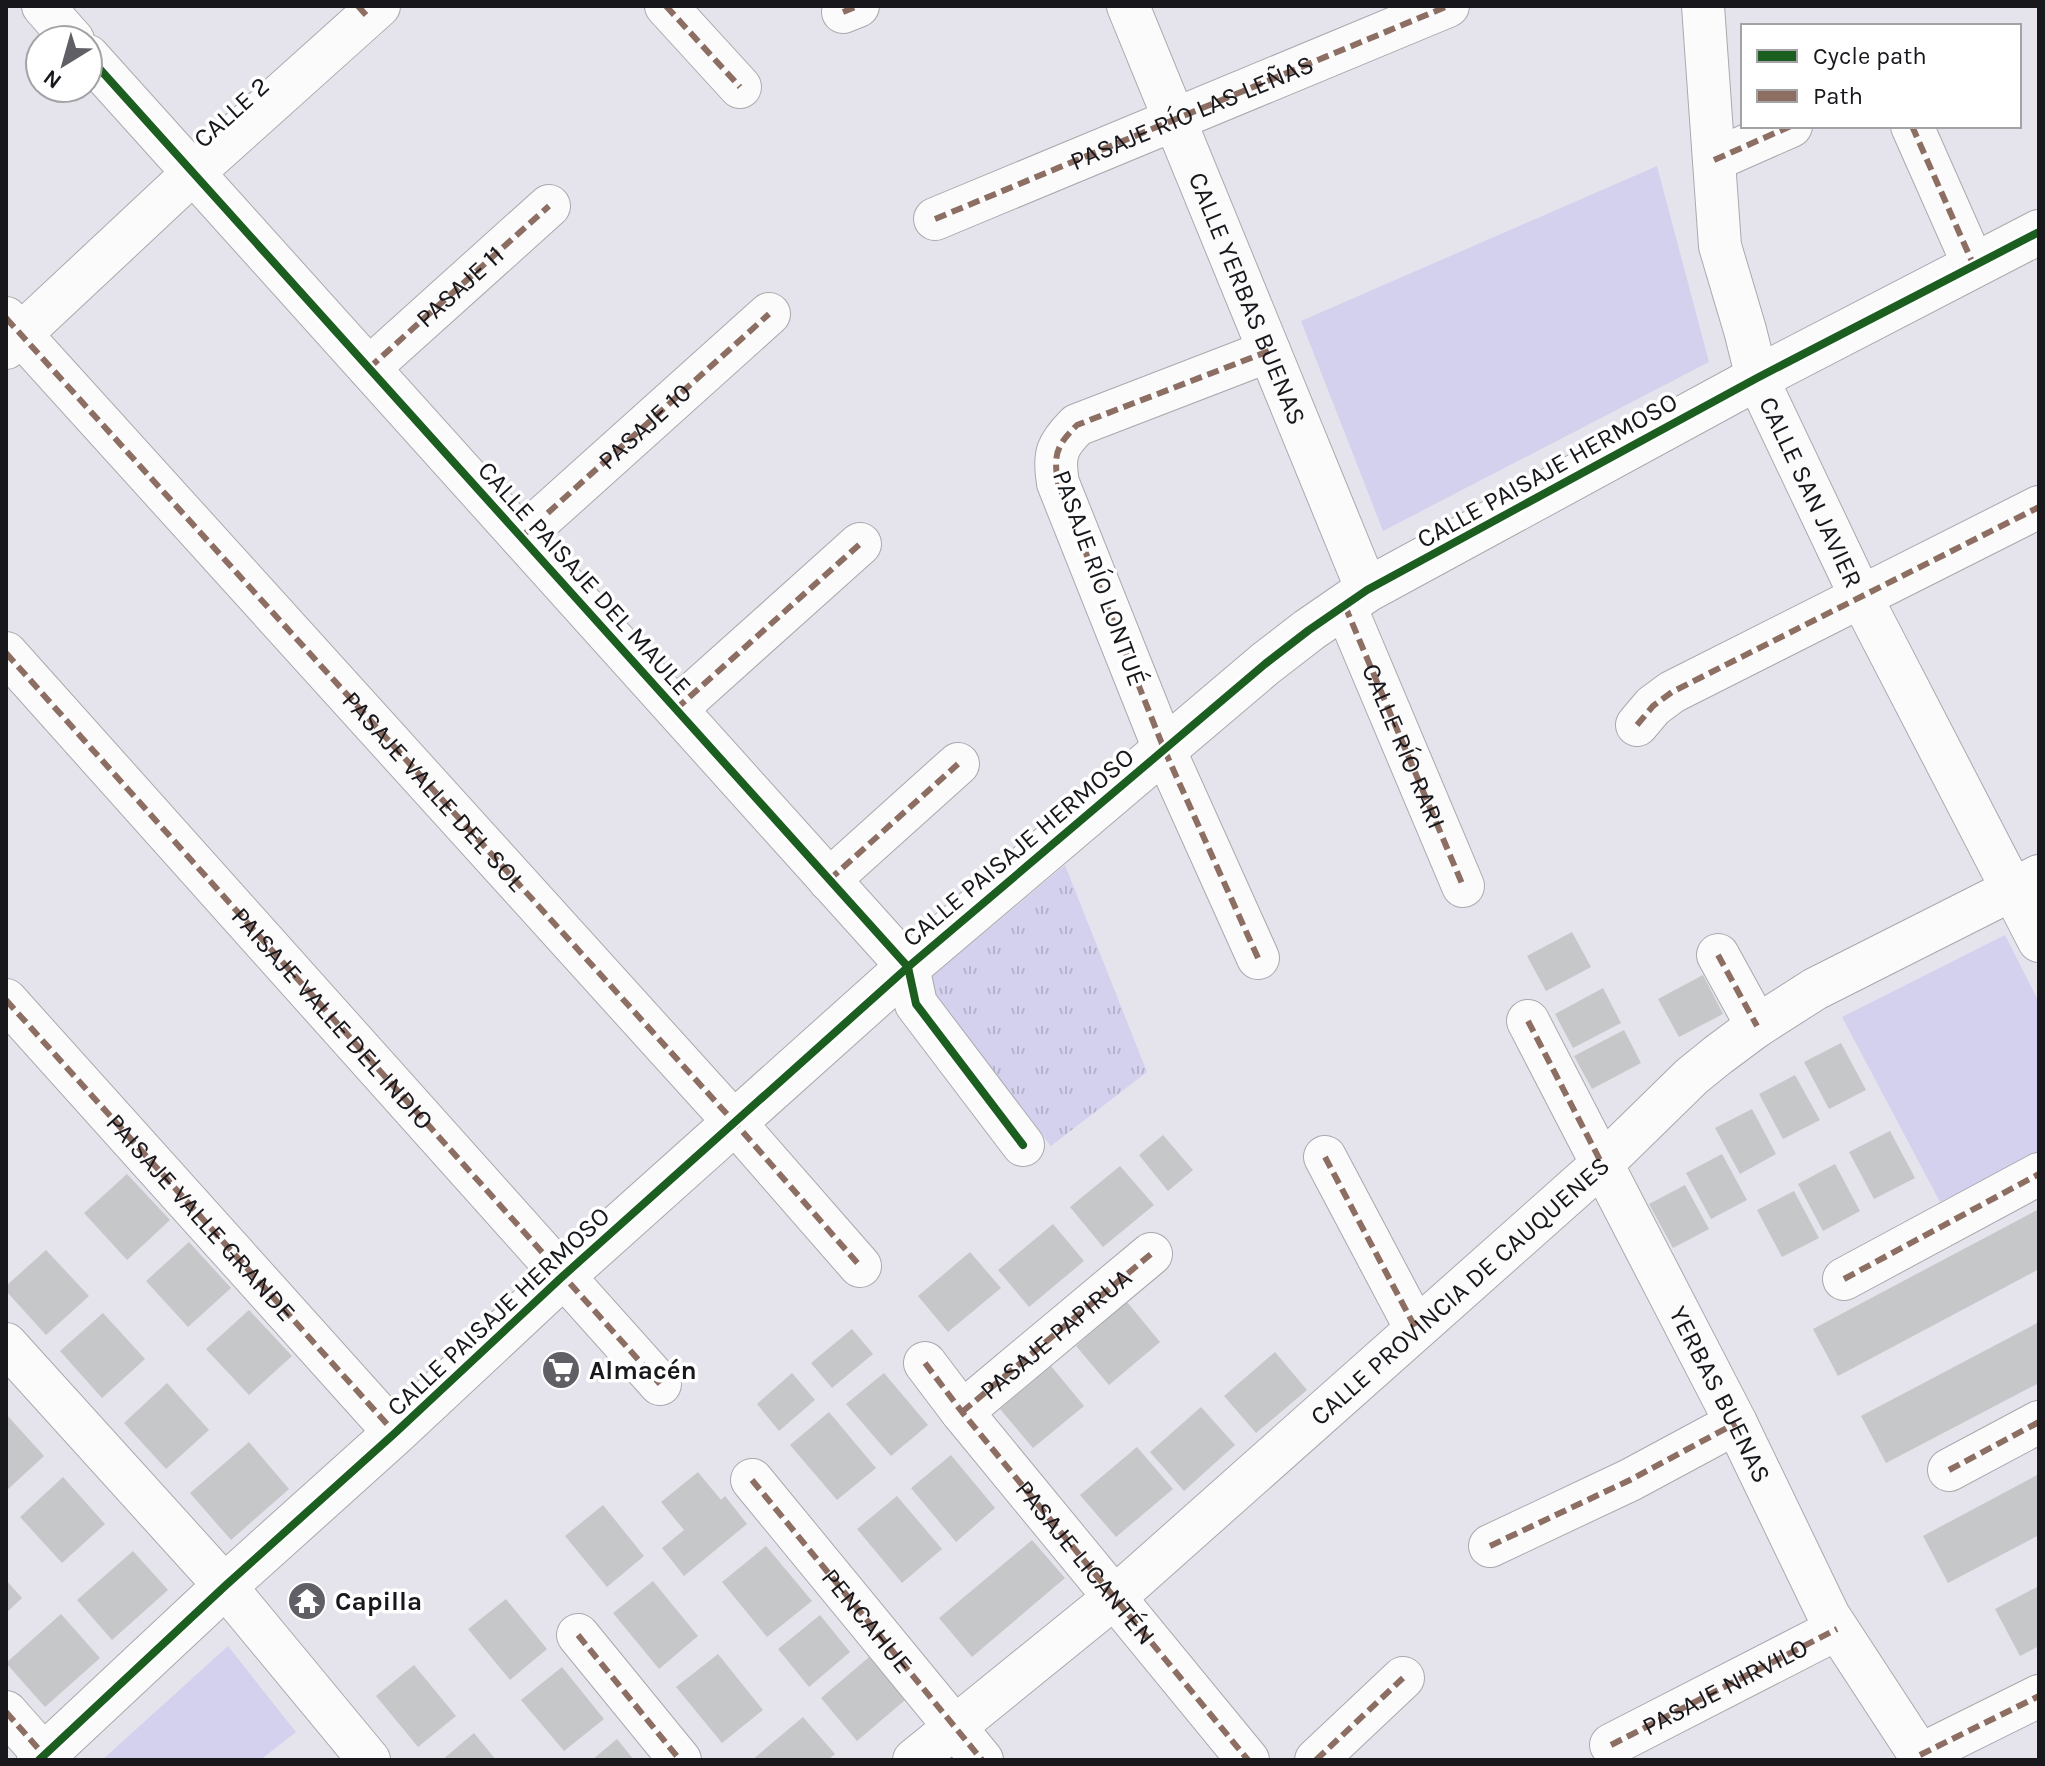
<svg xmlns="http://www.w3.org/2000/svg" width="2045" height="1766" viewBox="0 0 2045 1766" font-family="Karla,sans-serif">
  <defs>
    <pattern id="grass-tufts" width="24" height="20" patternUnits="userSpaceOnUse" patternTransform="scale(2)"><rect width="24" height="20" fill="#d4d1ef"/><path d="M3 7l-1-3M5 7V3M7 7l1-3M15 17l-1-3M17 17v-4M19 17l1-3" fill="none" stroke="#b5b3cc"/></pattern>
  </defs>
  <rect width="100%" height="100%" fill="#e5e4ec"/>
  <!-- grass -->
  <path fill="url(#grass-tufts)" d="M1065 865 1147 1072 1051 1146 920 986Z"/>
  <!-- park -->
  <path fill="#d4d1ef" d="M1657 166 1709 362 1383 531 1301 321Z
    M2005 935 2039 1002V1153L1940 1202 1842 1017Z
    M228 1646 296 1732 260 1760H102Z"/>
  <!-- building -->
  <path fill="#c5c7c9" d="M1572 932 1591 967 1546 991 1527 956Z
    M1703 975 1723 1014 1679 1037 1658 999Z
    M1603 988 1621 1023 1573 1048 1555 1014Z
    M1624 1030 1641 1063 1592 1089 1574 1056Z
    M1841 1043 1866 1090 1829 1109 1804 1062Z
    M1795 1075 1820 1120 1783 1139 1759 1094Z
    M1752 1109 1776 1154 1740 1174 1715 1128Z
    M1890 1131 1915 1178 1874 1199 1849 1152Z
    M1163 1135 1193 1170 1168 1191 1139 1155Z
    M1722 1154 1747 1200 1711 1219 1686 1173Z
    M1835 1164 1860 1211 1823 1231 1798 1184Z
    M1120 1166 1154 1205 1103 1247 1070 1207Z
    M127 1174 170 1220 127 1260 84 1213Z
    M1685 1185 1709 1229 1673 1248 1649 1204Z
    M1794 1191 1819 1238 1782 1257 1757 1210Z
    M2039 1209V1269L1838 1376 1813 1329Z
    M1053 1224 1084 1261 1029 1307 998 1270Z
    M189 1242 231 1288 188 1327 146 1281Z
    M46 1250 89 1296 46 1335 6 1291V1286Z
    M970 1252 1001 1288 948 1332 918 1296Z
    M1127 1302 1160 1342 1109 1385 1076 1346Z
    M249 1310 292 1356 249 1395 206 1349Z
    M103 1313 145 1359 102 1398 60 1351Z
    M2039 1322V1383L1886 1463 1861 1416Z
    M852 1329 873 1354 832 1388 811 1363Z
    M1275 1352 1307 1390 1256 1433 1224 1396Z
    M1051 1366 1084 1406 1033 1448 1000 1409Z
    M792 1373 815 1400 779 1431 757 1404Z
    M884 1373 928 1425 891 1456 846 1404Z
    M167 1383 209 1430 166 1469 124 1423Z
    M1201 1407 1235 1445 1184 1491 1150 1452Z
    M829 1412 876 1468 837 1500 790 1445Z
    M6 1414 44 1456 6 1491Z
    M249 1442 289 1489 231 1540 190 1493Z
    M1137 1447 1173 1489 1116 1537 1080 1495Z
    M951 1455 995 1508 956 1542 911 1488Z
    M698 1472 721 1500 725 1496 747 1524 684 1576 662 1548 684 1530 661 1502Z
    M2039 1474V1535L1948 1583 1923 1536Z
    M63 1477 105 1524 62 1563 20 1517Z
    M897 1496 942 1549 902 1583 857 1529Z
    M603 1505 644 1556 607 1587 565 1536Z
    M1032 1540 1065 1578 972 1657 939 1618Z
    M766 1546 812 1601 767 1637 722 1582Z
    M133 1551 168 1590 112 1640 77 1600Z
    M6 1580 22 1598 6 1613Z
    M653 1581 698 1636 659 1669 613 1613Z
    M2039 1586V1646L2020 1656 1995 1609Z
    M506 1599 547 1649 510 1680 468 1629Z
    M61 1614 100 1658 45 1707 6 1663Z
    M820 1615 850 1652 809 1687 778 1649Z
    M875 1652 911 1695 857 1741 821 1698Z
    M718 1654 763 1710 722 1743 676 1687Z
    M414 1665 456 1716 418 1747 376 1696Z
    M562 1667 604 1719 564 1751 521 1700Z
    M803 1717 835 1754 828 1760H752Z
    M474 1733 496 1760H442Z
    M617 1739 634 1760H592Z"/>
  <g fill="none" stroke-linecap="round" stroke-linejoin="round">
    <defs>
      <g id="minor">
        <path d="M43 6 73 40"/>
        <path d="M666 6 740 87"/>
        <path id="s1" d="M1128 6 1367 590"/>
        <path id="s2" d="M1703 6 1720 246 1745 330 1757 378 1861 597 2039 941"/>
        <path d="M843 12 858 6"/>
        <path d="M88 56 908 967 916 1004 1023 1145"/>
        <path d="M1912 126 1974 266"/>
        <path d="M1714 160 1791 126"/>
        <path d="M935 219 1448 6"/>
        <path id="s3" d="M6 318 735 1123 860 1266"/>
        <path d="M6 348 193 173 379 6"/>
        <path d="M369 368 549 206"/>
        <path d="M521 537 769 314"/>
        <path d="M1345 606 1463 886"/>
        <path id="s4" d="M6 653 660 1384"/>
        <path d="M676 709 860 544"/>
        <path d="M1637 725 1653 706 1672 692 2039 507"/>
        <path d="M829 880 958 764"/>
        <path d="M1718 955 1757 1026"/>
        <path d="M1258 958 1164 749 1058 483C1053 454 1057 445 1077 425L1269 351"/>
        <path d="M6 1000 395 1433"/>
        <path id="s5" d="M1528 1021 1736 1423 1829 1616 1923 1760"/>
        <path d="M1325 1157 1416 1329"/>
        <path d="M1844 1279 2039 1174"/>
        <path d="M6 1344 225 1586 369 1760"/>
        <path d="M925 1363 962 1412 1248 1760"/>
        <path d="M962 1412 1151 1254"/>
        <path d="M1949 1470 2039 1422"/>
        <path id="s6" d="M752 1480 982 1760"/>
        <path d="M1490 1546 1630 1480 1736 1423"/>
        <path d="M578 1635 680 1760"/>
        <path d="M6 1712 44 1755"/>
        <path id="s7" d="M1611 1745 1837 1629"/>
        <path d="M1920 1755 2039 1696"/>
        <path id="s8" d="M914 1760 1115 1597 1602 1164 1692 1076 1718 1055 1757 1026 1815 989 2039 876"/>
        <path d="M1316 1760 1403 1678"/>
      </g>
      <path id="tertiary" d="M39 1760 225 1586 395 1433 563 1276 908 967 1265 664 1309 630 1367 590 1757 378 2039 232"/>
    </defs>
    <!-- minor casing -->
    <use href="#minor" stroke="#a9a9ae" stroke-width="44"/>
    <!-- tertiary casing -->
    <use href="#tertiary" stroke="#a9a9ae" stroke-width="46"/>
    <!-- minor -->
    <use href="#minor" stroke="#fbfbfc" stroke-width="42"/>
    <!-- tertiary -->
    <use href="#tertiary" stroke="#fbfbfc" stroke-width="44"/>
    <!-- quiet -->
    <g stroke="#8d6e63" stroke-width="6" stroke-dasharray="12 6" stroke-linecap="butt">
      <path d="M358 6 367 16"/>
      <path d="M666 6 740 87"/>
      <path d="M843 12 858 6"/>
      <path d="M1912 126 1974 266"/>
      <path d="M1714 160 1791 126"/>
      <path id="s9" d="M935 219 1448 6"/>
      <path d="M6 318 735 1123 860 1266"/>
      <path id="s10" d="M369 368 549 206"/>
      <path id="s11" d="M521 537 769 314"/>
      <path id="s12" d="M1345 606 1463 886"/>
      <path d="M6 653 660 1384"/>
      <path d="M676 709 860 544"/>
      <path d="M1637 725 1653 706 1672 692 2039 507"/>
      <path d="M829 880 958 764"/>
      <path d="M1718 955 1757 1026"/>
      <path d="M1258 958 1164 749 1058 483C1053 454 1057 445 1077 425L1269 351"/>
      <path id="s13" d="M6 1000 395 1433"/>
      <path d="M1528 1021 1602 1164"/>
      <path d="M1325 1157 1416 1329"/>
      <path d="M1844 1279 2039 1174"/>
      <path id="s14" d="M925 1363 962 1412 1248 1760"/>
      <path id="s15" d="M962 1412 1151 1254"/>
      <path d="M1949 1470 2039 1422"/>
      <path d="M752 1480 982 1760"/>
      <path d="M1490 1546 1630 1480 1736 1423"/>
      <path d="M578 1635 680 1760"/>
      <path d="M6 1712 44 1755"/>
      <path d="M1611 1745 1837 1629"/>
      <path d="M1920 1755 2039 1696"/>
      <path d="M1316 1760 1403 1678"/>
    </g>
    <defs>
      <path id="cycleway" d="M88 56 908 967 916 1004 1023 1145
        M39 1760 225 1586 395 1433 563 1276 908 967 1265 664 1309 630 1367 590 1757 378 2039 232"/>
    </defs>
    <!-- cycleway casing -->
    <use href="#cycleway" stroke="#fff" stroke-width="13"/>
    <!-- cycleway -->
    <use href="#cycleway" stroke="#1b5e20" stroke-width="8"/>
  </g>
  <!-- icons -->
  <defs>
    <symbol id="supermarket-disc" viewBox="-11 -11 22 22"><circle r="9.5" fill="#605f65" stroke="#fff"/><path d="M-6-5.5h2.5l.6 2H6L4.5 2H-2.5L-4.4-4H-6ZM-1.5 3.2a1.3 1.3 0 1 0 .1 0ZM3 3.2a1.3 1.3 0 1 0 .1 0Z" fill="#fff"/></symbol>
    <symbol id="temple-disc" viewBox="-11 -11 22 22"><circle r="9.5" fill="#605f65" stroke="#fff"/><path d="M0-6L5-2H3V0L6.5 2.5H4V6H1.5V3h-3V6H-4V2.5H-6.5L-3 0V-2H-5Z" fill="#fff"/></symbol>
  </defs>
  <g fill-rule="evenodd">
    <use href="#supermarket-disc" x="539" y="1348" width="44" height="44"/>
    <use href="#temple-disc" x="285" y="1579" width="44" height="44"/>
  </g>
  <g text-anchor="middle" stroke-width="7" stroke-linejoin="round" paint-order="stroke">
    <!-- street labels -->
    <g font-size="26" fill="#18171c" stroke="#fff">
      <text transform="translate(231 112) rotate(-42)" y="9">CALLE 2</text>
      <text dy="9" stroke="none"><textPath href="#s9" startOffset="278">PASAJE RÍO LAS LEÑAS</textPath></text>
      <text dy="9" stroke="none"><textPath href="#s10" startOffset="122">PASAJE 11</textPath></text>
      <text dy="9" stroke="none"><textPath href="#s1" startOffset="316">CALLE YERBAS BUENAS</textPath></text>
      <text dy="9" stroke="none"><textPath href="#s11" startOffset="166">PASAJE 10</textPath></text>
      <text transform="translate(1547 470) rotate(-29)" y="9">CALLE PAISAJE HERMOSO</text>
      <text dy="9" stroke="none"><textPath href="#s2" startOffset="504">CALLE SAN JAVIER</textPath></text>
      <text transform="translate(585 578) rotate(48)" y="9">CALLE PAISAJE DEL MAULE</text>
      <text transform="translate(1100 578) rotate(70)" y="9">PASAJE RÍO LONTUÉ</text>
      <text dy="9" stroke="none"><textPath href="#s12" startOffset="152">CALLE RÍO RARI</textPath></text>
      <text dy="9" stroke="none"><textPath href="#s3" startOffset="638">PASAJE VALLE DEL SOL</textPath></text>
      <text transform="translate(1018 847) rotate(-40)" y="9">CALLE PAISAJE HERMOSO</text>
      <text dy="9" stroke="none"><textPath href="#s4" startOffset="490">PAISAJE VALLE DEL INDIO</textPath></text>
      <text dy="9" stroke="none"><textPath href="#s13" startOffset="292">PAISAJE VALLE GRANDE</textPath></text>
      <text dy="9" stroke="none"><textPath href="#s8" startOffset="720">CALLE PROVINCIA DE CAUQUENES</textPath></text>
      <text transform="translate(498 1311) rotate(-43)" y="9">CALLE PAISAJE HERMOSO</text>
      <text dy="9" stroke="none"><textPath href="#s15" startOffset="122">PASAJE PAPIRUA</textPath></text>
      <text dy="9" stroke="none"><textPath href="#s5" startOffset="420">YERBAS BUENAS</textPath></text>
      <text dy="9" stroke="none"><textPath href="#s14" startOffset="256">PASAJE LICANTÉN</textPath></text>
      <text dy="9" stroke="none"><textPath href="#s6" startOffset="182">PENCAHUE</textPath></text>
      <text dy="9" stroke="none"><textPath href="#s7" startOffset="128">PASAJE NIRVILO</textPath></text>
    </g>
    <!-- poi labels -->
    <g font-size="26" font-weight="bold" fill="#18171c" stroke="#fff" text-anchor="start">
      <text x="589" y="1379">Almacén</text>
      <text x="335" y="1610">Capilla</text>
    </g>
  </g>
  <!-- border -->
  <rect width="2045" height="1766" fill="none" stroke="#18171c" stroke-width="16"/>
  <!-- legend -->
  <rect x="1741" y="24" width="280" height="104" fill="#ffffff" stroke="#a3a2a4" stroke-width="2"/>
  <rect x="1757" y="50" width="40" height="12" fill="#1b5e20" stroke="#a3a2a4" stroke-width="2"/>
  <text x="1813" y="64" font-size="24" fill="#18171c">Cycle path</text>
  <rect x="1757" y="90" width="40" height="12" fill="#8d6e63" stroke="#a3a2a4" stroke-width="2"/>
  <text x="1813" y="104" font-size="24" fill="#18171c">Path</text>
  <!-- north arrow -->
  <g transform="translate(64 64) rotate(217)"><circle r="38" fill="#ffffff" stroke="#a3a2a4" stroke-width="2"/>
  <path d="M0-6L14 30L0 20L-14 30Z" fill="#605f65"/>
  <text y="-12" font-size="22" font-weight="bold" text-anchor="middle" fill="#18171c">N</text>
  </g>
</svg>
